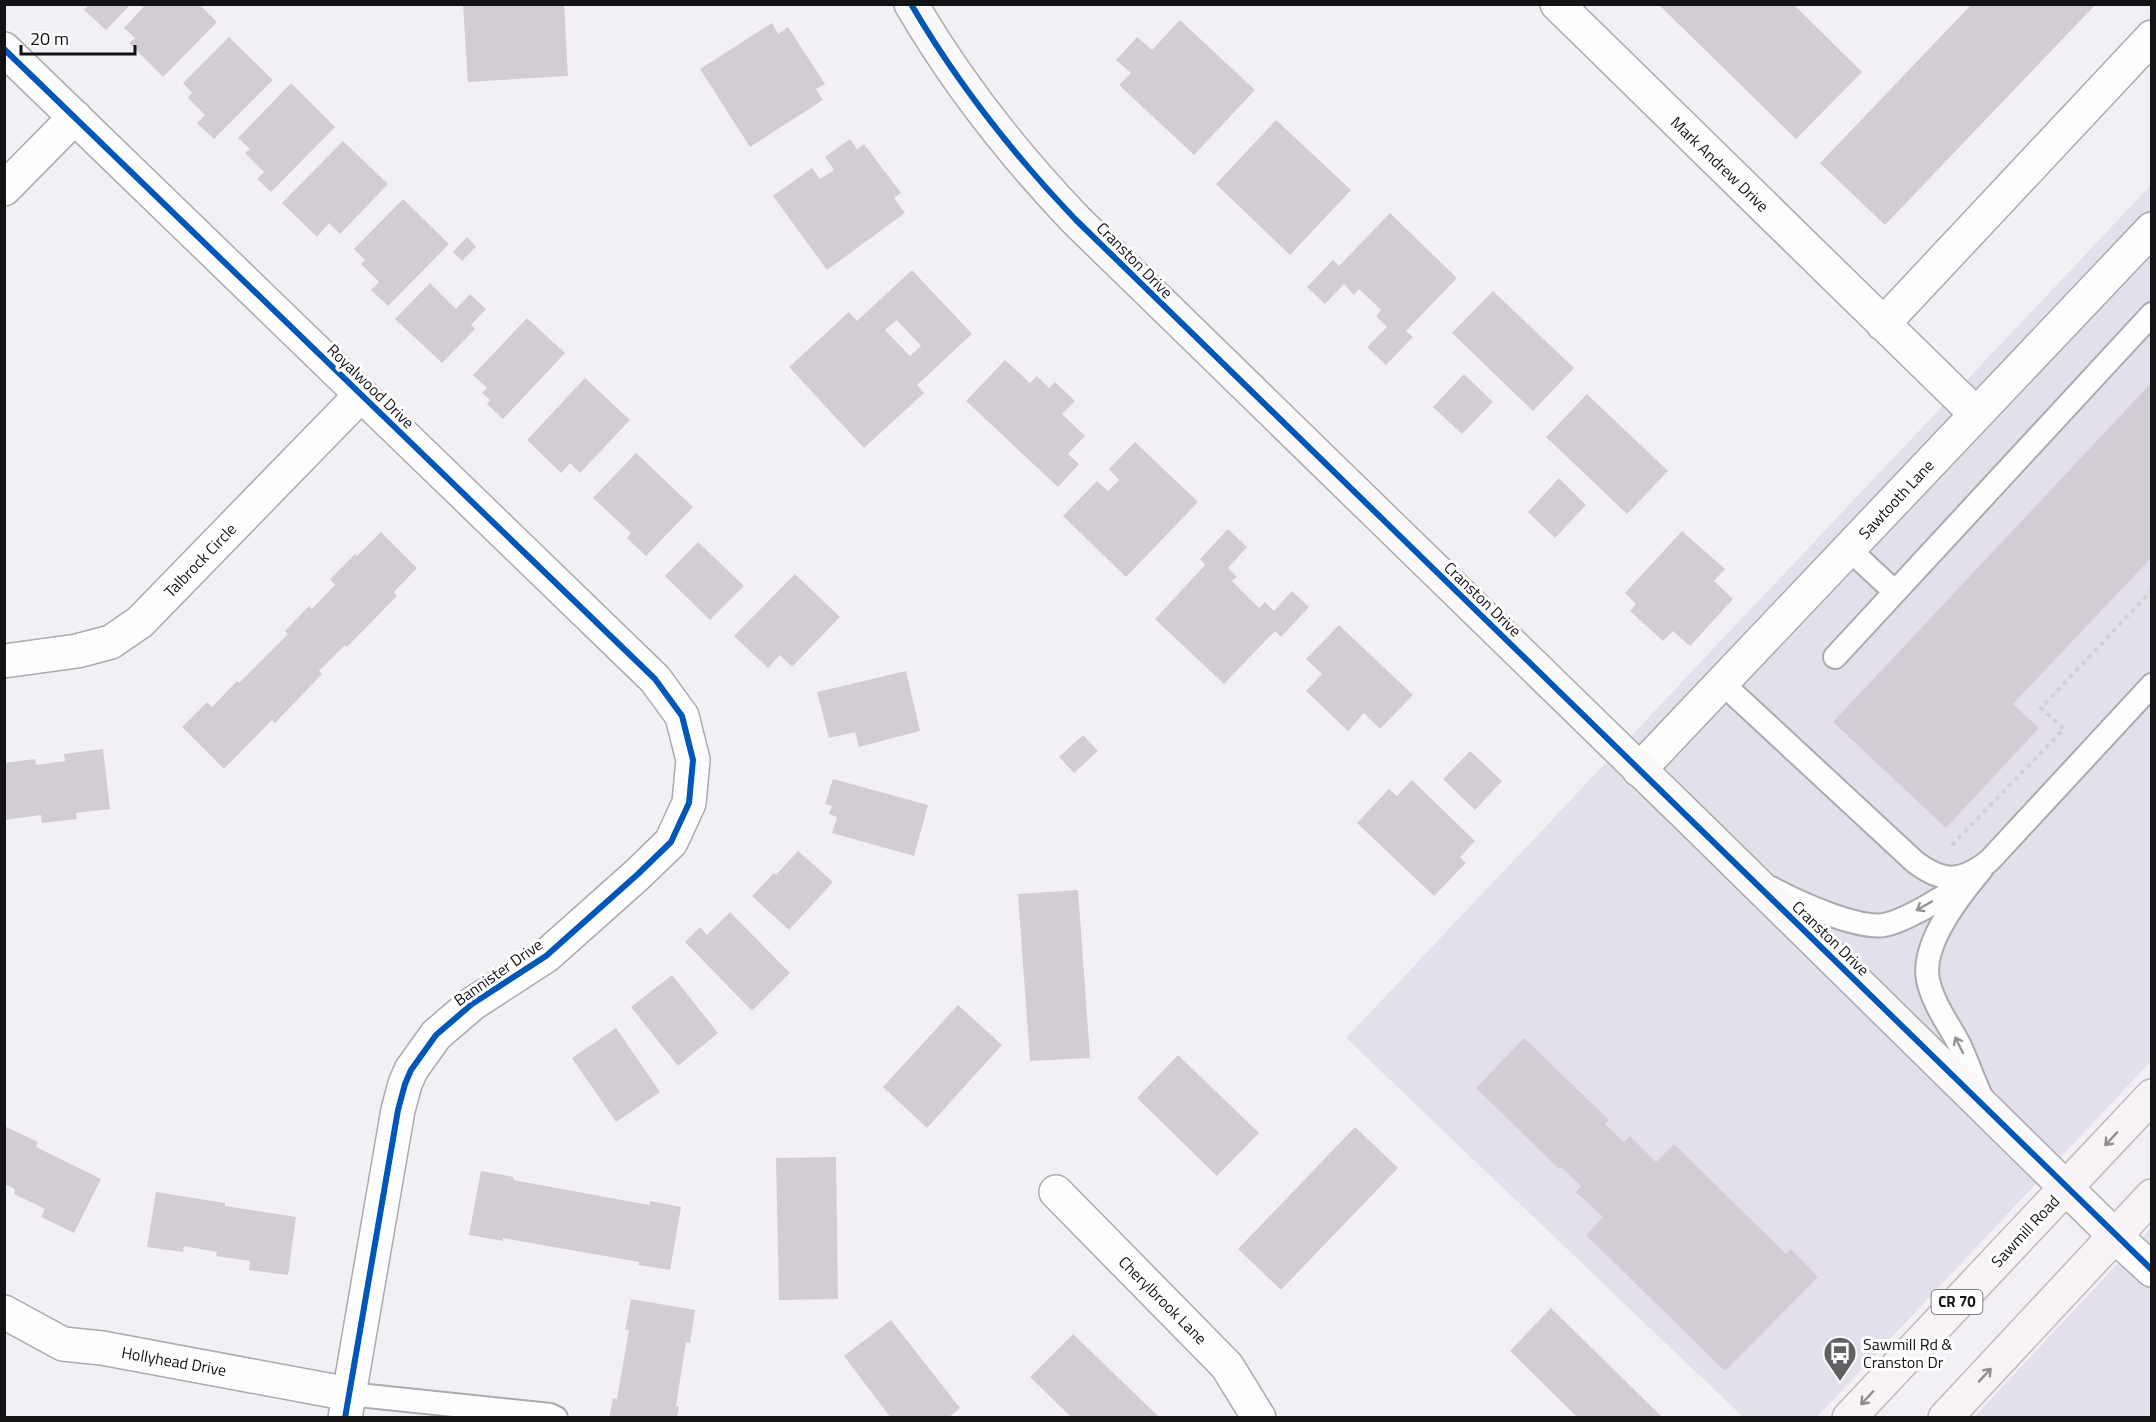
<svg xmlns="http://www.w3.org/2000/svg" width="2156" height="1422" viewBox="0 0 2156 1422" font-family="'Titillium Web',sans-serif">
  <rect width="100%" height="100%" fill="#f2f0f5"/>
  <!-- built -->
  <path fill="#e4e0eb" d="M2151 185V1061L1817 1417H1743L1346 1038Z
    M2151 1228V1417H1974Z"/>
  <!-- building -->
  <path fill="#d2cdd5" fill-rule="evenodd" d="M89 4H131L106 30 84 10Z
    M146 4H199L217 22 163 77 129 43 135 38 124 28Z
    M463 4H564L568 76 468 82Z
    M1658 4H1793L1862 72 1796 139Z
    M1972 4H2096L1885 225 1820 163Z
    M1180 20 1255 90 1194 155 1119 85 1131 73 1116 60 1137 37 1152 50Z
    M772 23 778 34 788 27 825 84 816 89 823 100 750 147 700 69Z
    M229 37 273 80 214 139 197 123 205 115 188 98 192 93 183 83Z
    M291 83 335 127 271 192 257 179 264 172 245 153 250 149 238 138Z
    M1276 120 1351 190 1290 255 1216 184Z
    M850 139 857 149 864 144 901 193 894 198 905 213 827 270 773 196 812 168 820 179 834 170 825 157Z
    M343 141 388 184 340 234 329 223 317 237 282 203Z
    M403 199 449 244 388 306 371 290 379 282 361 264 365 260 354 249Z
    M1390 213 1457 278 1406 331 1413 337 1386 365 1367 347 1387 327 1376 316 1381 310 1359 289 1354 295 1344 284 1325 304 1307 287 1333 260 1339 266Z
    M467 237 476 247 462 261 453 252Z
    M912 270 972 334 917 385 924 393 864 448 789 367 849 312 857 321ZM897 320 921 346 910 356 885 330Z
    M430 283 456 309 470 294 486 309 471 325 475 329 442 363 395 319Z
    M1493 291 1574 368 1533 411 1452 333Z
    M527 318 565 353 503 419 487 404 490 400 482 393 487 388 473 375Z
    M1005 360 1030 383 1037 376 1049 388 1055 382 1075 401 1062 414 1085 436 1068 454 1079 464 1058 487 966 401Z
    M1464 374 1493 402 1462 434 1433 407Z
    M585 378 630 420 580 473 570 463 561 473 527 440Z
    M2152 382V557L2013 704 2039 728 1946 828 1833 722Z
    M1587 394 1668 471 1627 514 1546 437Z
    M1135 442 1198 502 1126 577 1063 516 1097 481 1108 491 1119 480 1109 469Z
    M636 453 693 507 646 556 627 538 631 533 593 498Z
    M1559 478 1586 505 1555 538 1528 512Z
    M1228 529 1247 547 1228 568 1237 577 1232 581 1259 608 1265 602 1274 611 1292 591 1309 607 1281 637 1275 631 1224 684 1155 619 1205 565 1200 559Z
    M1682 531 1725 569 1714 581 1733 599 1690 646 1673 631 1663 641 1630 611 1636 604 1625 593Z
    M381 532 417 568 394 592 397 596 347 647 345 645 319 671 322 674 275 723 272 720 224 769 182 727 207 702 212 707 237 681 239 683 288 634 285 631 309 606 312 609 335 585 330 579 355 554 357 556Z
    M698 542 744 586 710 620 665 576Z
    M795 574 840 617 792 667 780 655 768 668 734 636Z
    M1339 625 1413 695 1380 729 1364 713 1348 731 1306 691 1322 674 1306 659Z
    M906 671 920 731 859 747 855 732 829 738 817 692Z
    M1083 735 1098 751 1074 773 1059 757Z
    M103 749 110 809 76 813 77 819 42 823 41 815 4 820V763L35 759 36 765 65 761 64 754Z
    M1470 751 1502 781 1475 810 1443 779Z
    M833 779 928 805 914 856 832 833 837 817 829 814 832 806 825 804Z
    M1412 780 1475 841 1460 857 1466 863 1434 896 1357 823 1389 789 1397 796Z
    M798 851 833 882 789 930 752 896 774 873 776 875Z
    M1078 890 1090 1058 1030 1061 1018 894Z
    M730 912 790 973 752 1011 685 942 700 927 707 935Z
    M672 975 718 1033 678 1066 631 1007Z
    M958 1005 1002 1045 927 1128 883 1087Z
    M616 1028 660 1092 616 1122 572 1058Z
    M1524 1038 1609 1120 1605 1124 1624 1142 1630 1136 1656 1162 1674 1144 1786 1254 1791 1249 1818 1277 1725 1371 1586 1235 1603 1217 1576 1192 1581 1186 1561 1167 1559 1169 1476 1088Z
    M1178 1055 1259 1133 1217 1176 1137 1098Z
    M4 1126 38 1142 36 1147 101 1179 74 1233 41 1217 45 1209 14 1194 15 1189 4 1184Z
    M1355 1127 1398 1168 1281 1290 1238 1249Z
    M836 1157 838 1299 779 1300 776 1158Z
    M481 1171 514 1177 513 1180 649 1205 650 1201 681 1207 670 1270 638 1265 639 1262 503 1238V1241L469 1235Z
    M156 1192 225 1203V1206L296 1217 288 1275 249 1270 250 1261 216 1256 217 1252 184 1246 183 1252 147 1247Z
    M631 1299 695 1310 690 1343 686 1342 676 1406 679 1407 677 1418H609L613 1398 617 1399 629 1330H625Z
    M1551 1308 1663 1418H1578L1510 1351Z
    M891 1320 960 1408 948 1418H891L844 1356Z
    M1073 1334 1160 1418H1072L1030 1377Z"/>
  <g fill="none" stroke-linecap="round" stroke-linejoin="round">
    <defs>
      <path id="lane" d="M1849 549 1895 592
        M1835 657 2152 314
        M1722 683 1915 862C1943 883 1961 883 1989 861L2152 685
        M1981 870C1959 896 1921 944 1928 980 1933 1003 1947 1022 1958 1042 1967 1060 1973 1080 1982 1098
        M1771 888C1797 902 1856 929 1884 925 1906 921 1947 895 1966 882
        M349 1394 550 1415 556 1418"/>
      <path id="street" d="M1557 4 1976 414
        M4 49 655 679 682 716 693 760 689 803 671 842 638 874 546 956 472 1004 436 1035 411 1070 405 1084 398 1110 345 1418
        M4 189 75 117
        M1883 324 2152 37
        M4 661 77 651 111 642 140 622 361 395
        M1639 770 2152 229
        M1056 1192 1227 1366 1259 1418
        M2114 1235 2152 1270
        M4 1312 63 1344 102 1348 349 1394"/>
      <path id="secondary" d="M911 4C957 83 1013 154 1076 220L1701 829 2114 1235"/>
      <path id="primary" d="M1849 1418 2152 1096
        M1945 1418 2152 1196"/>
    </defs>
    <!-- lane casing -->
    <use href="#lane" stroke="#acaaae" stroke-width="26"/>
    <!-- street casing -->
    <use href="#street" stroke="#acaaae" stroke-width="36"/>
    <!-- secondary casing -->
    <use href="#secondary" stroke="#acaaae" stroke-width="36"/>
    <!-- primary casing -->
    <use href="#primary" stroke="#c1b8bd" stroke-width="36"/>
    <!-- path -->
    <path stroke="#d2d1d2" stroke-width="4" stroke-dasharray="4.5 4.5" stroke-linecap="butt" d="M1952 845 2064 729 2041 708 2152 590"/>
    <!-- lane -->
    <use href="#lane" stroke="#fdfdfe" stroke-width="22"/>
    <!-- street -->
    <use href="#street" stroke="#fdfdfe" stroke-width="33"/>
    <!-- secondary -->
    <use href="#secondary" stroke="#faf8f9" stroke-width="33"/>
    <!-- primary -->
    <use href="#primary" stroke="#f7f2f4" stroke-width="33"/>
    <defs>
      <path id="cycleway" d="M911 4C957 83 1013 154 1076 220L2152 1270
        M4 49 655 679 682 716 693 760 689 803 671 842 638 874 546 956 472 1004 436 1035 411 1070 405 1084 398 1110 345 1418"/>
    </defs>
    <!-- cycleway casing -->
    <use href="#cycleway" stroke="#fff" stroke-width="10"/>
    <!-- cycleway -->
    <use href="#cycleway" stroke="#0057b8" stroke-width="6"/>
  </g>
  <!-- one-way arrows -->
  <defs><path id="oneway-shaft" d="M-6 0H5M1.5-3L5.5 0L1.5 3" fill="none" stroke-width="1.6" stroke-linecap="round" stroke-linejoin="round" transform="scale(1.5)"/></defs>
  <g stroke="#949395">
    <use href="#oneway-shaft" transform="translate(1924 906) rotate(150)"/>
    <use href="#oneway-shaft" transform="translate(1959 1045) rotate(-116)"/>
  </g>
  <g stroke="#908d90">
    <use href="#oneway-shaft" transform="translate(2111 1139) rotate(133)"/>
    <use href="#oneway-shaft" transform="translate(1985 1375) rotate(-47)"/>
    <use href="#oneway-shaft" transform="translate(1867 1398) rotate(133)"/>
  </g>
  <!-- icons -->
  <defs>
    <symbol id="bus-pin" viewBox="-11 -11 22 30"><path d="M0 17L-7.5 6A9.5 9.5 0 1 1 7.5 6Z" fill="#616063" stroke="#fff"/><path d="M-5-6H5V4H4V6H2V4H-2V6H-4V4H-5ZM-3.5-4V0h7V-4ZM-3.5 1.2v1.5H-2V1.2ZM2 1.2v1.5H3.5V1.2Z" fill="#fff"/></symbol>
  </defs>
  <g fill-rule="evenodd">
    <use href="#bus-pin" x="1821" y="1334" width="38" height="52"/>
  </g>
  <g text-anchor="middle" stroke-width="6" stroke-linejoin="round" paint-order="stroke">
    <!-- shield labels -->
    <rect fill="#fff" stroke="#5a595b" stroke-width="1.5" x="1931.5" y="1290" width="51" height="24" rx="4.5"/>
    <g font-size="15" font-weight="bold" fill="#131215">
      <text x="1957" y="1307">CR 70</text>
    </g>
    <!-- street labels -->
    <g font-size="16" fill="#131215" stroke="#fff">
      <text transform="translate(1720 164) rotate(44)" y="6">Mark Andrew Drive</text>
      <text transform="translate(1135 260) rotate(45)" y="6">Cranston Drive</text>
      <text transform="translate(371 386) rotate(44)" y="6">Royalwood Drive</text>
      <text transform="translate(1896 499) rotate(-47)" y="6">Sawtooth Lane</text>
      <text transform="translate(200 560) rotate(-46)" y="6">Talbrock Circle</text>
      <text transform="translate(1483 599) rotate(44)" y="6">Cranston Drive</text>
      <text transform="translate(1831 938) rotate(44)" y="6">Cranston Drive</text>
      <text transform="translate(498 972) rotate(-35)" y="6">Bannister Drive</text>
      <text transform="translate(2025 1231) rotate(-47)" y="6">Sawmill Road</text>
      <text transform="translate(1163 1300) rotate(45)" y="6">Cherylbrook Lane</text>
      <text transform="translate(174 1361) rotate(10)" y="6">Hollyhead Drive</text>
    </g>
    <!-- poi labels -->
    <g font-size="16" fill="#131215" stroke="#fff" text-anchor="start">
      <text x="1863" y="1350">Sawmill Rd &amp;<tspan x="1863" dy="18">Cranston Dr</tspan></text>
    </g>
  </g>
  <!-- border -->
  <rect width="2156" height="1422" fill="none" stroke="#131215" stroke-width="12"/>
  <!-- scale -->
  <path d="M21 45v9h114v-9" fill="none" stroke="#131215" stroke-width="3"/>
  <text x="30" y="45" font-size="18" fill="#131215" stroke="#ffffff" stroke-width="4.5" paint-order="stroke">20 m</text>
</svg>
